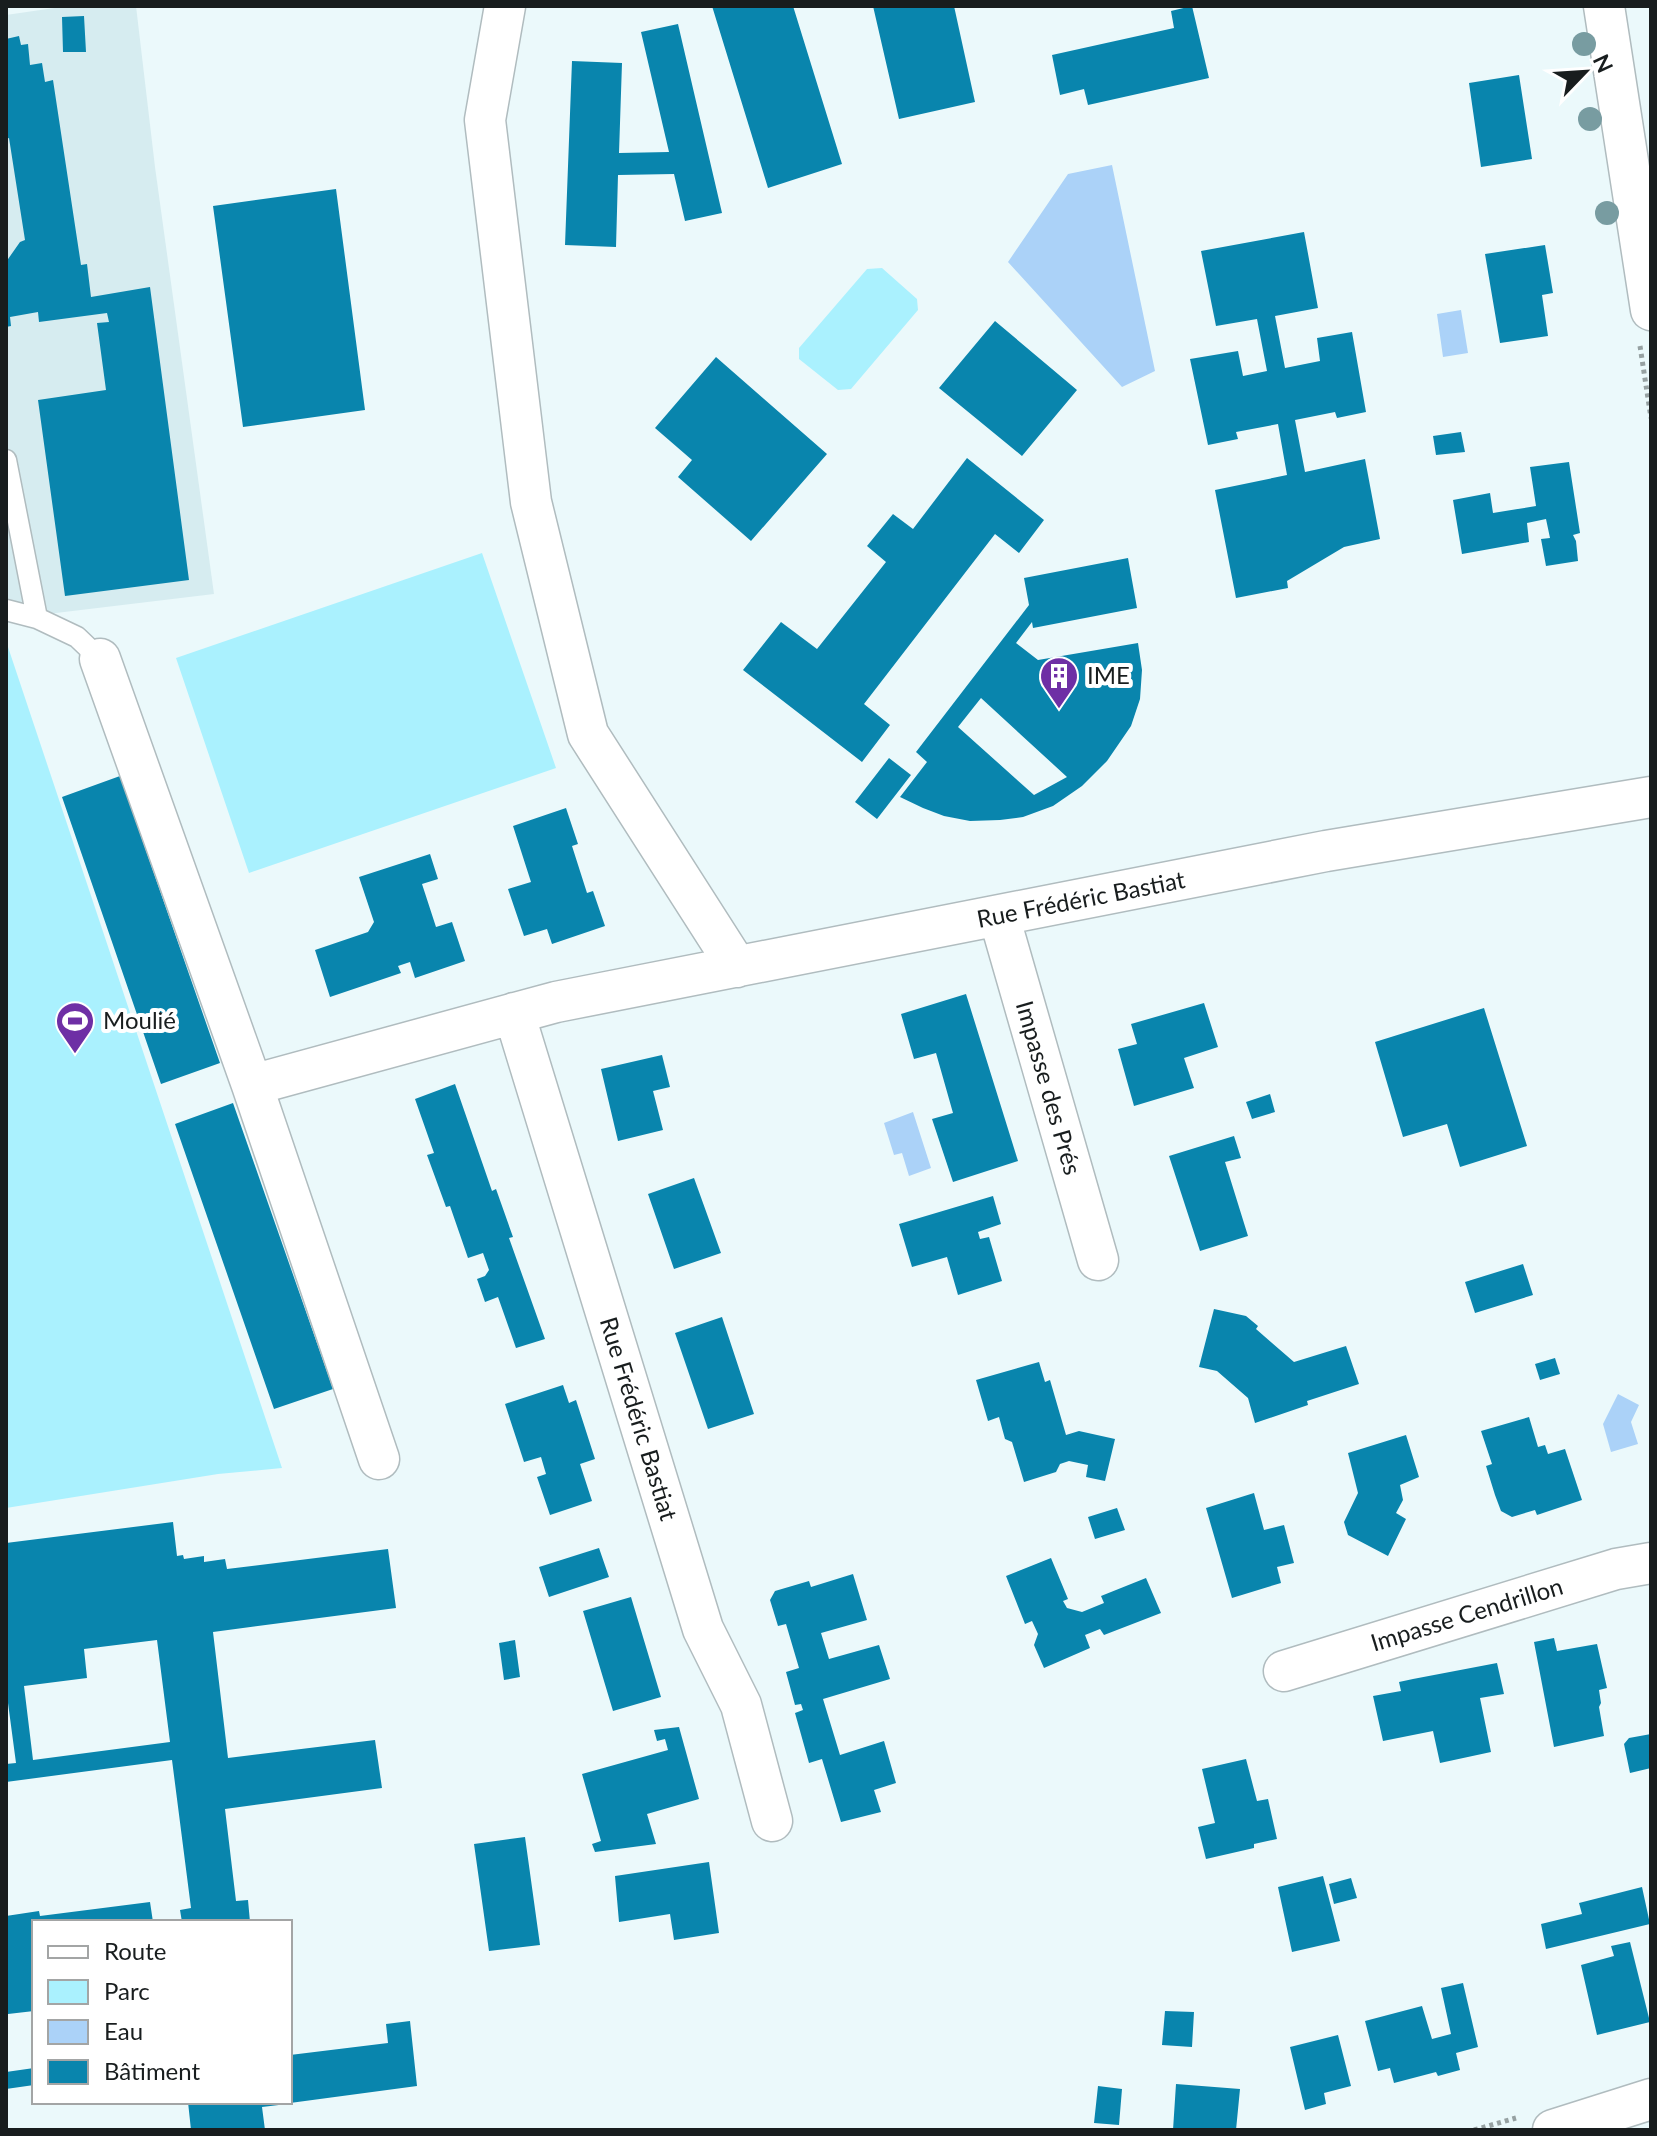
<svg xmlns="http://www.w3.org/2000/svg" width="1657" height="2136" viewBox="0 0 1657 2136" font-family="Lato,sans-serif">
  <rect width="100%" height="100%" fill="#ebf9fb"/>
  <!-- built -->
  <path fill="#d6ecf0" d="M68 6H136L155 167 214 594 6 619V15Z"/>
  <!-- green -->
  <path fill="#aaf1fe" d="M882 268 917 299 918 310 851 389 838 390 799 359V348L867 269Z
    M482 553 556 768 249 873 176 658Z
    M6 641 282 1468 218 1474 6 1508Z"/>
  <!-- water -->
  <path fill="#abd2f8" d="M1112 165 1155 371 1122 387 1008 262 1068 174Z
    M1461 310 1468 353 1443 357 1437 314Z
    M913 1112 931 1168 909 1176 902 1153 894 1155 884 1123Z
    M1618 1394 1639 1405 1631 1422 1638 1444 1611 1452 1603 1424Z"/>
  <!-- building -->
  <path fill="#0985ad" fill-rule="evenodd" d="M712 6H793L842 164 768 188Z
    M873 6H954L975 102 899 119Z
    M1192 6 1209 78 1088 105 1084 89 1060 95 1052 55 1174 28 1171 11Z
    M84 16 86 52H63L62 17Z
    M678 24 722 213 685 221 674 174 618 175 616 247 565 245 572 61 622 63 619 153 669 152 641 32Z
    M19 36 21 45 28 44 30 65 42 63 45 82 53 80 81 265 87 264 91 297 150 287 189 580 65 596 38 400 106 390 97 323 109 322 107 313 39 322 38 312 10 317 11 326 6 327V262L20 242 25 240 9 138 6 139V39Z
    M1519 75 1532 159 1481 167 1469 83Z
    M336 189 365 410 243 427 213 206Z
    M1304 232 1318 308 1275 316 1285 368 1320 361 1317 338 1352 332 1366 412 1337 418 1335 412 1295 420 1305 472 1365 459 1380 539 1344 547 1287 581 1288 588 1236 598 1215 490 1287 475 1278 424 1236 432 1238 439 1208 445 1190 359 1238 351 1243 376 1267 371 1257 319 1216 326 1201 251Z
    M1545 245 1553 293 1542 295 1548 336 1500 343 1485 254Z
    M995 321 1077 390 1022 456 939 388Z
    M716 357 827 454 751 541 678 477 692 460 655 428Z
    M1461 432 1465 452 1436 455 1433 436Z
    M967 458 1044 520 1019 553 995 534 864 704 890 725 862 762 743 670 781 622 817 649 886 562 867 546 893 514 913 529Z
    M1569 462 1580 533 1573 535 1576 541 1578 561 1546 566 1541 539 1550 538 1546 519 1527 523 1529 542 1462 554 1453 500 1490 493 1493 513 1536 506 1530 467Z
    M1128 558 1137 608 1033 628 1032 622 1016 643 1038 660 1138 643 1142 670 1140 699 1131 726 1107 761 1082 786 1053 806 1023 817 1000 820 970 821 944 816 923 808 900 797 927 762 916 752 1029 605 1024 578ZM981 698 1067 777 1034 795 958 727Z
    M889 758 911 775 877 819 855 802Z
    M120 776 220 1063 161 1084 62 797Z
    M566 808 578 844 572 846 587 893 593 891 605 926 552 944 547 929 524 936 508 889 531 882 513 826Z
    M430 854 438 879 422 884 436 927 452 922 465 961 415 978 410 962 398 966 401 973 330 997 315 950 368 932 374 922 359 877Z
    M966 994 1018 1161 953 1182 932 1119 953 1113 936 1053 914 1059 901 1014Z
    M1204 1003 1218 1047 1184 1058 1194 1088 1134 1106 1118 1049 1137 1044 1131 1024Z
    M1484 1008 1527 1146 1460 1167 1447 1124 1403 1137 1375 1042Z
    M662 1055 670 1087 653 1091 663 1130 618 1141 601 1069Z
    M455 1084 492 1191 496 1189 513 1237 509 1238 545 1339 516 1348 498 1297 485 1302 477 1279 485 1276 489 1270 483 1253 468 1258 450 1206 446 1207 427 1155 434 1153 415 1099Z
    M1270 1094 1275 1112 1252 1119 1246 1102Z
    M233 1103 333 1389 274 1409 175 1124Z
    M1234 1136 1241 1158 1225 1162 1248 1236 1200 1251 1169 1156Z
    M694 1178 721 1253 674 1269 648 1194Z
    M993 1196 1001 1224 978 1232 980 1239 989 1237 1002 1281 958 1295 947 1257 912 1267 899 1224Z
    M1523 1264 1533 1295 1475 1313 1465 1282Z
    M1214 1309 1246 1316 1258 1326 1256 1329 1294 1362 1346 1346 1359 1384 1307 1401 1308 1405 1255 1423 1248 1398 1217 1371 1199 1367Z
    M722 1317 754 1414 708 1429 675 1333Z
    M1555 1358 1560 1374 1540 1380 1535 1364Z
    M1039 1362 1045 1382 1050 1380 1066 1435 1079 1431 1115 1439 1105 1481 1086 1477 1088 1465 1069 1461 1060 1464 1056 1472 1024 1482 1012 1442 1005 1439 999 1417 988 1421 976 1380Z
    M563 1385 569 1403 576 1400 595 1459 580 1464 592 1501 550 1515 537 1477 546 1474 541 1457 524 1462 505 1404Z
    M1529 1417 1538 1447 1545 1445 1548 1454 1565 1449 1582 1500 1537 1515 1535 1510 1512 1517 1501 1511 1495 1495 1486 1466 1492 1464 1481 1431Z
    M1406 1435 1419 1477 1400 1485 1403 1500 1396 1513 1406 1519 1388 1556 1348 1535 1344 1522 1358 1493 1348 1453Z
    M1254 1493 1264 1530 1284 1525 1294 1563 1277 1567 1281 1583 1232 1598 1206 1508Z
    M1117 1508 1125 1530 1095 1539 1088 1517Z
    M173 1522 177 1556 183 1555 184 1559 204 1556V1562L225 1559 227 1569 388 1549 396 1608 213 1632 228 1758 375 1740 382 1788 225 1809 236 1901 248 1900 250 1922H182L180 1910 191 1908 172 1760 6 1782V1764L16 1763 6 1688V1543ZM157 1640 170 1742 33 1760 24 1686 87 1678 84 1649Z
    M599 1548 609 1577 549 1597 539 1567Z
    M1051 1558 1068 1599 1063 1601 1067 1608 1082 1612 1104 1603 1101 1596 1146 1578 1161 1613 1104 1635 1100 1629 1085 1635 1090 1648 1044 1668 1034 1645 1038 1634 1032 1621 1025 1624 1006 1576Z
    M853 1574 867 1620 821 1633 829 1659 879 1645 890 1679 823 1699 840 1755 884 1741 896 1783 874 1790 881 1812 841 1822 822 1759 809 1763 795 1713 803 1710 801 1704 795 1705 786 1672 799 1668 786 1624 778 1626 770 1600 775 1591 809 1581 811 1587Z
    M631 1597 661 1697 613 1711 583 1611Z
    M1554 1638 1557 1651 1597 1644 1607 1688 1599 1690 1601 1703 1599 1707 1604 1736 1554 1747 1534 1642Z
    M515 1640 520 1677 504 1680 499 1643Z
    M1497 1663 1504 1694 1480 1698 1491 1752 1440 1763 1433 1731 1383 1741 1373 1696 1401 1691 1399 1682 1413 1679Z
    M679 1727 699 1799 647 1814 656 1844 595 1852 592 1844 601 1841 582 1774 668 1750 665 1739 657 1741 654 1730Z
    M1651 1734V1768L1630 1773 1624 1744 1629 1738Z
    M1246 1759 1257 1801 1268 1799 1277 1839 1254 1844V1848L1206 1859 1198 1827 1215 1823 1202 1769Z
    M525 1837 540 1945 489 1951 474 1844Z
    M709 1862 719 1933 674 1940 670 1914 619 1922 615 1876Z
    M1323 1876 1340 1941 1292 1952 1278 1887Z
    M1351 1878 1357 1898 1334 1904 1329 1884Z
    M1642 1887 1650 1924 1546 1949 1541 1924 1582 1914 1579 1903Z
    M150 1902 153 1922H34V2011L8 2014 6 1916 39 1911 40 1916Z
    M1630 1942 1650 2022 1597 2035 1581 1965 1614 1956 1611 1946Z
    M1463 1983 1478 2047 1456 2053 1460 2070 1438 2076 1436 2072 1394 2083 1390 2068 1378 2071 1365 2021 1422 2006 1432 2039 1451 2034 1441 1988Z
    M1165 2011 1194 2012 1192 2047 1162 2045Z
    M410 2021 417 2086 290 2103V2055L388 2043 386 2024Z
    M1338 2035 1351 2086 1324 2093 1326 2104 1305 2110 1290 2047Z
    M34 2068V2085L6 2089V2072Z
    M1176 2084 1240 2089 1236 2130H1173Z
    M1098 2086 1122 2089 1119 2125 1094 2123Z
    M188 2102H287V2104L262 2107 265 2130H191Z"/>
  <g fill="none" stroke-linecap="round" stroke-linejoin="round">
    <defs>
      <path id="service" d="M6 460 37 618
        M6 610 37 618 77 637 100 659"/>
      <path id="minor" d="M505 6 485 120 531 502 588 734 737 967
        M1604 6 1651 310
        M100 659 252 1085 379 1459
        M999 916 1098 1260
        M514 1013 703 1629 741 1705 772 1821
        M252 1085 556 1002 1326 851 1651 797
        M1284 1671 1616 1569 1651 1563
        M1553 2130 1651 2099"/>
    </defs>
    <!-- service casing -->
    <use href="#service" stroke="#b0bcbf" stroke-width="23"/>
    <!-- minor casing -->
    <use href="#minor" stroke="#b0bcbf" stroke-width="43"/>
    <!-- path -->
    <path stroke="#96a1a2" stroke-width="5" stroke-dasharray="4 4" stroke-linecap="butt" d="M1640 346 1651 418
      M1474 2130 1516 2118"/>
    <!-- service -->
    <use href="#service" stroke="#fff" stroke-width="20"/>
    <!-- minor -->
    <use href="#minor" stroke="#fff" stroke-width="40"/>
  </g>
  <!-- trees -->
  <g fill="#789ca1">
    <circle cx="1584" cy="44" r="12"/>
    <circle cx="1590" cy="119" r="12"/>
    <circle cx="1607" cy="213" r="12"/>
  </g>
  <!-- icons -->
  <defs>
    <symbol id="building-pin" viewBox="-11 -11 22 30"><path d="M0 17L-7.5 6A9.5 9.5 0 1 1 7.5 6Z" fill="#6e2fa5" stroke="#fff"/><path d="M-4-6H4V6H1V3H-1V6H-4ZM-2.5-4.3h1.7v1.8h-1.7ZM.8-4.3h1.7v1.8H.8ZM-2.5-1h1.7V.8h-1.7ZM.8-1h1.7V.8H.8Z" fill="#fff"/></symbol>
    <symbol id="stadium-pin" viewBox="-11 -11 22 30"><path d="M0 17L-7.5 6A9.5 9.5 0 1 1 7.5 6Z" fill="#6e2fa5" stroke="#fff"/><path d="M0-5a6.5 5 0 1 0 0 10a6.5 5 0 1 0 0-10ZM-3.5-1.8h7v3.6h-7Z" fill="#fff"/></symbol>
  </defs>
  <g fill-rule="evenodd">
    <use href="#building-pin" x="1037" y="654" width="44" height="60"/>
    <use href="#stadium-pin" x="53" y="999" width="44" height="60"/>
  </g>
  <g text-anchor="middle" stroke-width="8" stroke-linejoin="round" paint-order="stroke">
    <!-- poi labels -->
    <g font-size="24" fill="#181d1e" stroke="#fff" text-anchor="start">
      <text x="1087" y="684">IME</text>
      <text x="103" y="1029">Moulié</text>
    </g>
    <!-- street labels -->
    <g font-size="24" fill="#181d1e" stroke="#fff">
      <text transform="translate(1081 900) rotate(-11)" y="8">Rue Frédéric Bastiat</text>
      <text transform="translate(1048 1088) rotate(74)" y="8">Impasse des Prés</text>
      <text transform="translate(638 1419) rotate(73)" y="8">Rue Frédéric Bastiat</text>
      <text transform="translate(1467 1615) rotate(-17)" y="8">Impasse Cendrillon</text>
    </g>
  </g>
  <!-- border -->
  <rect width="1657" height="2136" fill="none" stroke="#181d1e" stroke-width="16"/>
  <!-- legend -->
  <rect x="32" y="1920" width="260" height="184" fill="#ffffff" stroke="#a3a5a5" stroke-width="2"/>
  <rect x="48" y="1946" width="40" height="12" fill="#ffffff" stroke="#a3a5a5" stroke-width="2"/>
  <text x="104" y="1960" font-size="24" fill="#181d1e">Route</text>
  <rect x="48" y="1980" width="40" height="24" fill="#aaf1fe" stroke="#a3a5a5" stroke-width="2"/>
  <text x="104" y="2000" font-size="24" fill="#181d1e">Parc</text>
  <rect x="48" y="2020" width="40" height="24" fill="#abd2f8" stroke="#a3a5a5" stroke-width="2"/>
  <text x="104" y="2040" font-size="24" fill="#181d1e">Eau</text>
  <rect x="48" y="2060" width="40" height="24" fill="#0985ad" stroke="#a3a5a5" stroke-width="2"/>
  <text x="104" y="2080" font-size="24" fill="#181d1e">Bâtiment</text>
  <!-- north arrow -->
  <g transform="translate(1585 72) rotate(65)" stroke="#ffffff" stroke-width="6" paint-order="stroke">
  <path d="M0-6L14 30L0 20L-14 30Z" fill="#181d1e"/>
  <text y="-12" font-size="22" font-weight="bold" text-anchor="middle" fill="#181d1e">N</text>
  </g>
</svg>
